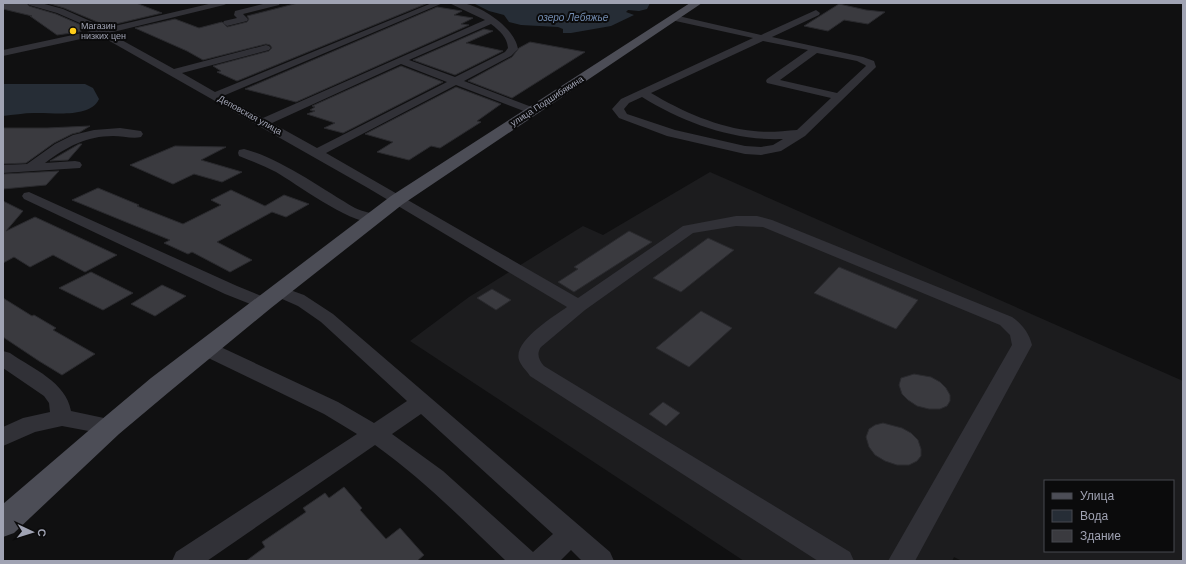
<svg xmlns="http://www.w3.org/2000/svg" width="1186" height="564" viewBox="0 0 1186 564" font-family="'DM Sans',sans-serif">
  <rect width="100%" height="100%" fill="#101011"/>
  <!-- built -->
  <path fill="#1c1c1e" fill-rule="evenodd" d="M710 172 1183 381V561H962L954 557 952 561H744L410 341 469 297 583 226 603 235ZM1045 481H1173V551H1045Z"/>
  <!-- water -->
  <path fill="#262d36" d="M473 3H650L647 9 639 11 628 10 626 12 634 15 611 26 571 33H563V29L558 27 521 25 509 22 504 15 489 11Z
    M3 84H85L93 88 99 99C90 119 52 112 34 113 24 113 13 115 3 116Z"/>
  <!-- building -->
  <path fill="#3a3a3f" stroke="#2a2a2e" d="M3 3H27L29 6 56 14 88 28 79 32 57 35 30 16H32L3 9Z
    M47 3H136L162 13 107 26 64 8Z
    M298 3H428L237 81 217 72 221 71 213 66 269 51 272 48 270 45 266 44 203 60 187 51 135 28 175 19 199 28 222 22 227 27 247 22 249 19 247 16Z
    M839 4 866 10 885 12 868 24 844 20 828 31 804 26Z
    M437 7 462 11 454 15 473 18 461 24 469 25 296 102 245 89Z
    M484 29 493 31 466 43 503 51 455 75 413 60Z
    M530 42 585 52 512 98 468 81 512 57 519 48Z
    M401 66 443 82 343 133 324 128 335 123 307 114 315 111 310 110 315 107 312 106Z
    M456 87 501 104 477 121 481 122 440 148 431 146 409 160 377 152 393 142 365 134Z
    M90 126 80 132 72 134 54 143 26 163 3 164V128H47Z
    M79 144H82L68 160 50 161Z
    M175 146 226 147 201 160 242 172 222 182 194 174 173 184 130 165Z
    M59 171 46 185 3 189V174Z
    M98 188 139 205 137 206 183 224 221 205 211 200 231 190 265 206 284 195 309 204 286 217 272 212 217 242 252 260 230 272 192 252 188 254 164 243 170 240 72 200Z
    M3 201 23 211 6 231 35 217 117 255 85 272 53 255 30 267 14 257 3 263Z
    M629 231 652 242 574 292 558 282 578 269 574 267Z
    M708 238 734 250 681 292 653 278Z
    M839 267 918 300 896 329 814 293Z
    M91 272 133 293 103 310 59 288Z
    M162 285 186 296 155 316 131 304Z
    M492 289 511 300 496 310 477 298Z
    M3 298 32 316 34 315 56 328 53 330 95 354 62 375 39 361 3 337Z
    M701 311 732 328 689 367 656 348Z
    M914 374 931 377 940 382 946 388 950 395V401L947 406 940 409H929L917 406 908 400 902 394 899 385 901 378Z
    M663 402 680 413 666 426 649 414Z
    M883 423 902 428 911 433 918 440 921 449V456L917 461 909 465H897L885 461 875 455 869 447 866 437 869 429 875 425Z
    M344 487 362 508 360 510 386 539 400 528 424 555 417 561H246L265 547 262 542 306 512 303 508 325 493 329 498Z"/>
  <g fill="none" stroke-linecap="round" stroke-linejoin="round">
    <!-- minor -->
    <path fill="#313137" fill-rule="evenodd" d="M28 3H41L63 9 106 28 213 3H228L224 5 109 33 174 69 266 45 269 46 271 48 269 50 182 73 215 92 432 3H443L223 96 263 118 485 20 449 3C453 3 458 2 462 3 482 6 515 28 518 49L511 56 464 81 537 109 539 111 537 113H529L456 85 326 153 578 298 683 226 736 216H757L772 220 1012 317C1022 324 1029 333 1032 345L915 561H888L1012 345 1010 335 1000 325 763 227 736 226 693 233 585 310 541 347C536 354 539 360 544 366L850 552 854 561H818L530 376C527 371 521 366 519 360 513 341 553 317 567 307L368 188 99 35 3 56V50L96 30 57 13 29 5ZM491 24C500 31 507 37 508 48L505 52 455 77 409 60ZM401 64 447 82 317 148 272 123Z
      M267 3H280L279 5 243 14 248 19 247 21 227 26 223 23 224 21 237 18 234 15 235 11Z
      M816 10 820 13 819 15 772 37 863 57 874 61 876 67 805 136 781 151 761 155 745 154 667 136 619 118 612 109 621 99 753 38 671 20 670 18 671 16 674 15 761 35ZM763 41 808 50 767 79 766 81 767 83 831 98 797 130C783 131 768 133 754 131 719 128 681 111 651 93ZM817 53 857 61 865 65 866 66 837 93 780 80ZM642 97C684 123 734 141 783 139L773 145 761 147 745 146 675 130 627 114 624 109 629 103Z
      M120 128 141 131 143 134 141 137C133 139 122 136 113 136 87 136 66 147 45 163L75 161 80 162 82 165 80 168 3 173V165L27 164 55 144 73 135 94 130Z
      M244 149C280 158 322 189 355 208 362 212 375 212 379 219L377 222C355 228 297 184 276 172 264 166 252 161 239 156L238 153 239 150Z
      M29 192 237 286 269 299 272 303 269 307 263 309 225 294 24 199 22 196 24 193Z
      M279 286 304 295 333 314 610 552 614 561H582L571 550 560 561H506C463 520 424 480 375 445L207 561H172L176 552 357 434 324 414 198 353 195 348 198 343 205 341 212 343 338 402 374 423 407 401 321 322 298 306 273 295 270 291 273 287ZM421 414 553 534 533 552 443 471 392 434Z
      M3 351 10 353C33 369 66 382 71 411L118 421 121 427 118 433 110 435 62 426 35 432 3 446V427L23 418 50 412 49 403 44 396 3 368Z"/>
    <!-- major -->
    <path fill="#4c4d56" fill-rule="evenodd" d="M690 3H702L403 204 271 308 169 392 119 434 14 533 3 537V504L101 420 151 378 391 196Z"/>
  </g>
  <!-- markers -->
  <circle fill="#ffcd1a" stroke="#0b0b0c" stroke-width="1.5" cx="73" cy="31" r="4"/>
  <g text-anchor="middle" stroke-width="4" stroke-linejoin="round" paint-order="stroke">
    <!-- far-poi labels -->
    <g font-size="9" fill="#a0a3b3" stroke="#0b0b0c" text-anchor="start">
      <text x="81" y="29">Магазин<tspan x="81" dy="10">низких цен</tspan></text>
    </g>
    <!-- far-street labels -->
    <g font-size="9" fill="#a0a3b3" stroke="#0b0b0c">
      <text transform="translate(547 101) rotate(-33)" y="3">улица Подшибякина</text>
      <text transform="translate(250 115) rotate(29)" y="3">Деповская улица</text>
    </g>
    <!-- far-water labels -->
    <g font-size="10" font-style="italic" fill="#738db2" stroke="#0b0b0c">
      <text x="573" y="21">озеро Лебяжье</text>
    </g>
  </g>
  <!-- border -->
  <rect width="1186" height="564" fill="none" stroke="#a0a3b3" stroke-width="8"/>
  <!-- legend -->
  <rect x="1044" y="480" width="130" height="72" fill="#0b0b0c" stroke="#47484f"/>
  <rect x="1052" y="493" width="20" height="6" fill="#4c4d56" stroke="#47484f"/>
  <text x="1080" y="500" font-size="12" fill="#a0a3b3">Улица</text>
  <rect x="1052" y="510" width="20" height="12" fill="#262d36" stroke="#47484f"/>
  <text x="1080" y="520" font-size="12" fill="#a0a3b3">Вода</text>
  <rect x="1052" y="530" width="20" height="12" fill="#3a3a3f" stroke="#47484f"/>
  <text x="1080" y="540" font-size="12" fill="#a0a3b3">Здание</text>
  <!-- north arrow -->
  <g transform="translate(32 532) rotate(94)" stroke="#0b0b0c" stroke-width="3" paint-order="stroke">
  <path d="M0-3L7 15L0 10L-7 15Z" fill="#a0a3b3"/>
  <text y="-6" font-size="11" font-weight="bold" text-anchor="middle" fill="#a0a3b3">С</text>
  </g>
</svg>
